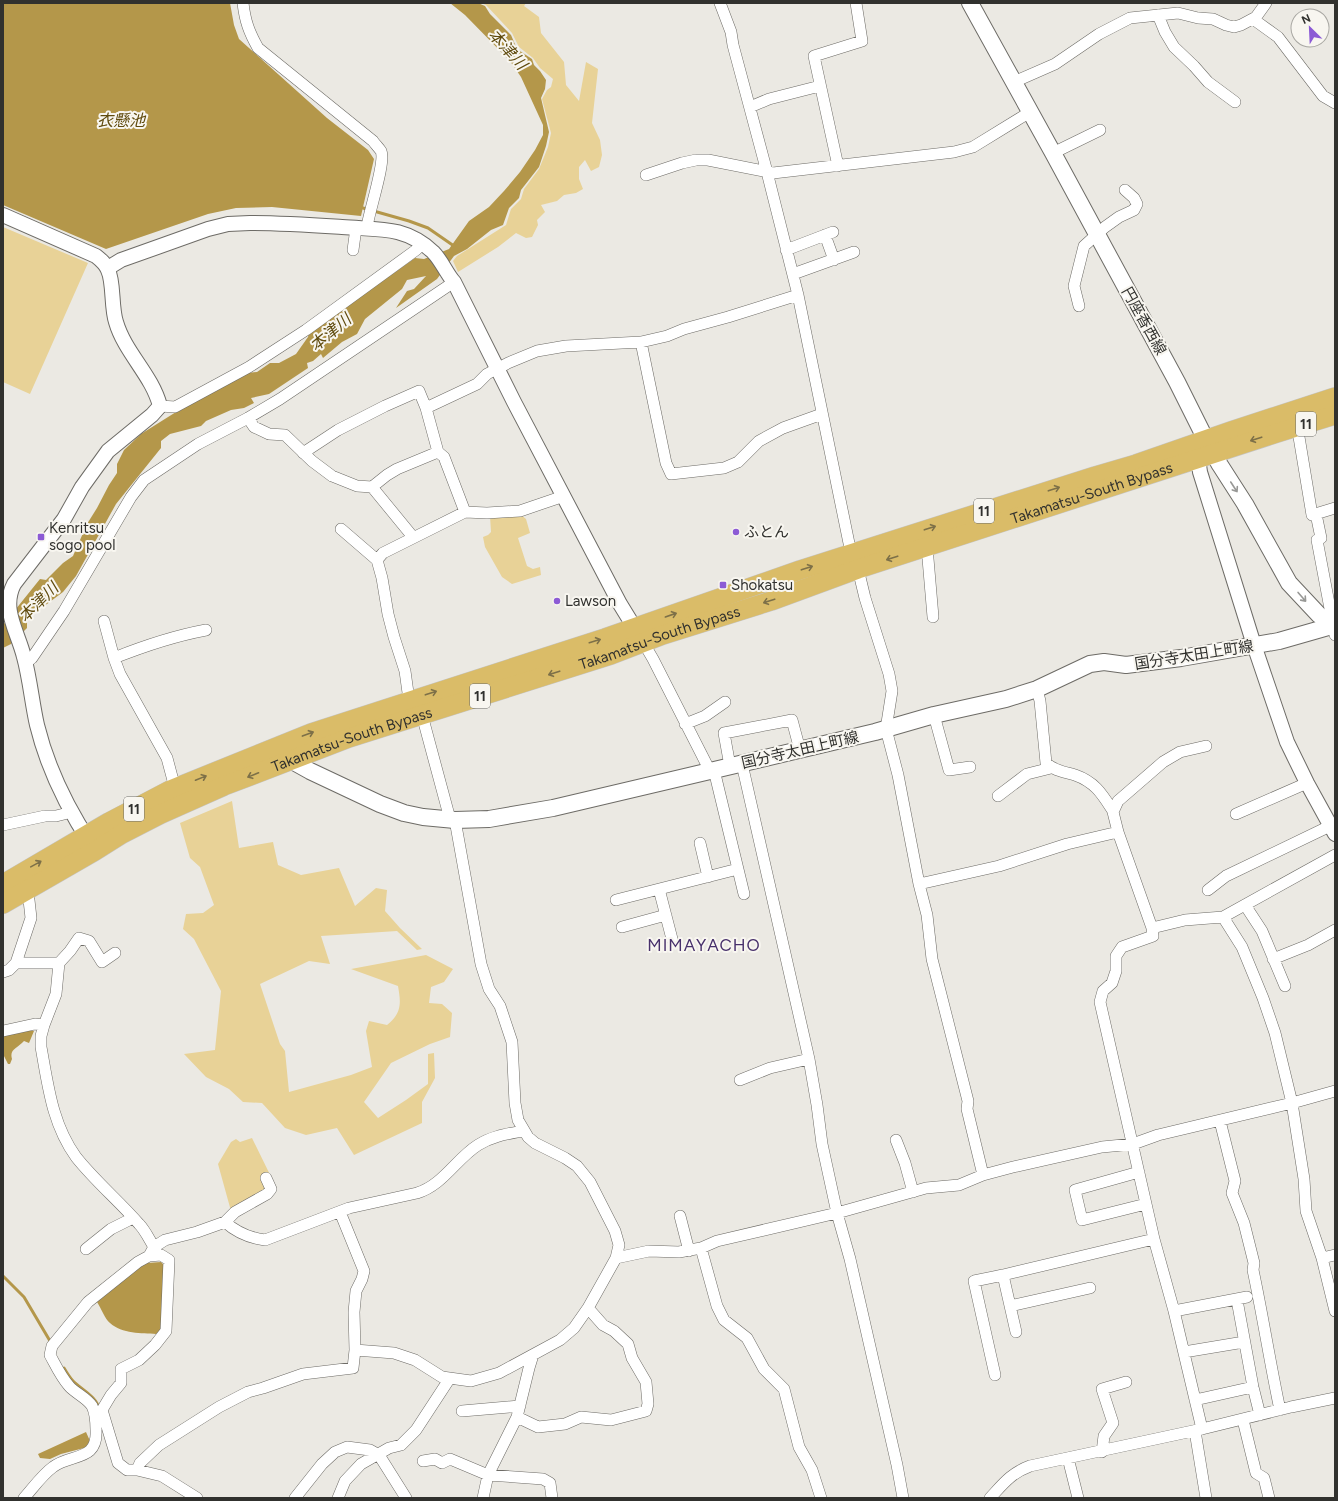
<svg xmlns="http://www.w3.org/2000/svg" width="1338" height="1501" viewBox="0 0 1338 1501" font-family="Figtree,'Noto Sans JP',sans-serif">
  <rect width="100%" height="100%" fill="#ebe9e3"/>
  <!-- green -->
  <path fill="#e8d297" d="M481 3H526L524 6 539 17 541 33 564 62 566 85 579 101 586 62 598 69 592 123 600 140 602 155 599 167 591 171 585 160 579 167V179L583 189 576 193 564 195 557 201 541 205 545 212 537 220 538 225 532 237 526 238 516 233 498 247 458 272 453 261 457 256 506 225 511 209 521 199 524 189 539 169 548 147 551 133 542 99 547 90 551 87 553 79 540 68 533 58 519 47 512 33 486 5Z
    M3 227 88 263 30 394 3 382Z
    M520 514 526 519 530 533 518 538 527 566 533 569 540 567 541 575 512 584 502 577 485 547 483 537 488 535 491 532 490 516Z
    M232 801 239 848 273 842 278 865 301 875 339 868 355 906 376 888 387 890 385 911 400 928 422 949 417 950 397 931 321 936 330 964 309 961 260 984 280 1044 285 1051 289 1092 351 1075 372 1067 366 1031 369 1021 387 1025C402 1013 401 1003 398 986L351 969 426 955 453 969 444 982 431 987 429 1003 442 1004 452 1013 450 1037 430 1044 391 1063 364 1102 378 1118 406 1100 428 1084V1054L434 1053 435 1078 422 1102V1123L354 1155 337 1128 306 1135 285 1128 262 1103 243 1102 229 1089 206 1077 184 1054 215 1050 221 991 194 939 183 929 186 914 203 913 214 905 200 867 190 858 180 823Z
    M252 1138 276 1187 231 1211 218 1164 231 1142 236 1139 240 1142Z"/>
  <!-- water -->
  <path fill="#b4974a" d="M3 3H230L234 25 239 39 327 118 368 150 374 159 361 216 272 207 236 208 208 214 106 249 3 205Z
    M450 3H478L485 6 490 14 511 35 517 49 532 59 534 65 540 71 546 80 545 89 541 98 549 132 546 146 539 167 521 190 519 198 509 208 503 225 491 230 467 249 454 256 437 279 396 308 407 291 414 289 426 276 407 280 402 289 365 319 357 334 342 342 323 358 321 354 313 361 307 363 308 368 269 394 251 398 254 403 244 408 231 410 206 421 201 426 170 434 161 441V448L116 504 76 576 63 592 47 604 36 609 27 618V628L11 644 3 648V625L40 579 46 580 63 563 73 556 87 524 97 508 109 485 117 473V464L124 450 141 434 176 412 248 373 257 372 270 363H279L296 354 308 337 309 333 415 258 424 259 449 249 469 221 489 207 504 191 520 172 535 150 543 135V125L521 77 510 61 465 15Z
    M28 1030 34 1031 29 1043 24 1041C18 1048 9 1049 12 1059L10 1064H8L3 1054V1036Z
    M161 1262 164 1265 161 1330 156 1334C142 1333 122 1334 110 1323 105 1319 101 1308 97 1302L142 1265 147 1263Z
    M86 1432 90 1441 89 1445 84 1448 61 1454 50 1459 40 1458 38 1454Z"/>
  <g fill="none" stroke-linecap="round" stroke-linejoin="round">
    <!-- stream -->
    <path stroke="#b4974a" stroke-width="3" d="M363 208 409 221 428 228 454 246
      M3 1276 24 1297 50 1341
      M64 1368C67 1373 70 1378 73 1381 82 1390 97 1397 99 1409"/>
    <defs>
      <path id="minor" d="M243 3C245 21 249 32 258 48L373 141C375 144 379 148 381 151 386 162 369 211 367 227
        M720 3 731 32 733 45 767 172 798 295 851 553
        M1158 15 1165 32 1174 47 1194 66 1208 82 1235 102
        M1253 19 1278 37 1323 96 1335 103
        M1014 82 1055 64 1099 34 1130 18 1178 13 1198 18 1213 19 1226 25 1234 27 1241 25 1256 17 1266 3
        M750 107 769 99 820 86
        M1053 153 1100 130
        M838 166 814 56 862 41 856 3
        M646 175 682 163 696 160H708L773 173 954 152 973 147 1030 112
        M825 235 834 260
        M353 250 356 228
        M786 250 833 232
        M793 274 854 252
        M1079 306 1074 286 1084 246 1105 227 1119 217 1134 210 1137 204 1134 198 1125 190
        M641 342 666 463 671 474 724 468 738 462 759 441 783 428 822 414
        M160 406 175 407 249 367 306 330 416 250 422 244
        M248 418 254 427 269 434 285 435 312 461 332 476 357 486 372 487 413 537
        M1296 427 1299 437 1312 515 1335 508
        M303 453 338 430 385 406 419 391 426 408
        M372 487 387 475 397 469 438 452
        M465 512 444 457 438 452 426 408 477 384 487 374 508 363 537 351 566 346 641 342 667 336 684 329 728 317 798 295
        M1316 514 1321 538 1317 540 1335 635
        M341 529 377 560
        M927 547 933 617
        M858 569 865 598 889 674 892 691 886 729 898 775 919 884 927 915 932 959 968 1101 967 1109 983 1175
        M104 621 114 658 120 674 167 758 175 788
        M643 642 653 659 710 771
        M114 658C144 646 174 636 206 630
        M26 663 32 658 64 611 131 497 144 480 198 444 248 418 280 399 454 282
        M1037 689 1040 701 1046 763C1054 771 1065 772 1075 775 1095 782 1102 794 1113 811
        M409 700 405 671 394 637 388 614 382 578 377 560 383 553 465 512 487 513 520 511 564 496
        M422 715 450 819
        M934 715 949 770 970 767
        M685 724 705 716 725 702
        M742 764 809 1059 817 1105 822 1144 837 1213 850 1259 897 1465 903 1498
        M730 766 724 733 792 720 800 750
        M714 770 744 894
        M998 796 1027 774 1051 768
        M1236 814 1307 783
        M3 825 45 816H56L72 812
        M700 843 708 877
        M919 884 999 866 1067 844 1118 832
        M659 889 672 939
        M1208 890 1226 876 1330 826
        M616 900 738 869
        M1245 905 1262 931 1285 986
        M1223 917 1242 947 1263 998 1275 1033 1292 1103 1304 1179 1306 1211 1322 1258 1335 1311
        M622 927 666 915
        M1152 928 1185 920 1223 917 1335 855
        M115 953 102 962 89 941 79 938 70 951 59 963 56 994 44 1025 41 1036V1047C48 1085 52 1124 76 1157 95 1181 119 1201 139 1224 145 1230 149 1239 154 1247
        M1273 959 1308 945 1335 930
        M16 963H59
        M3 972 9 970 16 963 31 918 29 900 26 891
        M3 1031 35 1024 44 1025
        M740 1080 770 1068 809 1059
        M1220 1121 1235 1181 1232 1193 1244 1223 1254 1263 1253 1270C1263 1317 1270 1363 1280 1410
        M896 1140 905 1163 913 1192
        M1139 1172 1075 1190 1082 1220 1146 1204
        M680 1216 689 1251
        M225 1222 235 1212 267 1194 271 1189 266 1178
        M701 1248 717 1306 724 1320 747 1338 764 1369 784 1389 799 1447 812 1470 821 1498
        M86 1249 111 1229 133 1218
        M149 1256 161 1255 169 1260 166 1331 155 1345 139 1360 121 1369V1383L111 1395 102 1410 118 1463 127 1470H137L162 1476 197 1498
        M616 1258 649 1251 679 1252 701 1248 717 1241 837 1213 926 1188 959 1185 983 1175 1013 1167 1102 1147 1133 1144 1158 1135 1292 1103 1335 1091
        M1322 1258 1335 1255
        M1237 1300 1253 1387 1260 1415
        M1010 1306 1090 1288
        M1174 1311 1247 1297
        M1016 1332 1003 1275 1154 1239
        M355 1350 394 1353 415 1360 442 1377 471 1381 499 1373 560 1340 574 1328 588 1308 616 1258 619 1245 615 1231 590 1182 577 1166 565 1158 535 1143 528 1137 518 1120 515 1103 512 1042 500 1006 489 989 481 964 455 820
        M1184 1352 1244 1342
        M995 1375 974 1281 1003 1275
        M1195 1400 1253 1387
        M462 1411 520 1406
        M517 1417 538 1427 565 1424 581 1417 611 1420 646 1411 648 1404 646 1382 632 1358 628 1344 614 1331 603 1325 588 1308
        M1243 1420 1256 1473 1264 1478 1269 1498
        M1202 1429 1174 1311 1154 1239 1100 1002 1103 991 1112 983 1116 971V956L1122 947 1153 936 1152 928 1118 832 1113 812 1118 801 1163 762 1180 752 1206 746
        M1195 1431 1206 1498
        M1102 1452 1104 1436 1113 1423 1102 1389 1126 1382
        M1068 1458 1078 1498
        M423 1461 435 1459 442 1463 450 1459 488 1475 543 1479 550 1483 552 1498
        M137 1470 140 1463 159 1445 219 1407 248 1392 263 1388 303 1374 353 1368 355 1350 354 1312 356 1291 362 1279 364 1271 340 1212
        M24 1498C33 1488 42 1475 53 1467 71 1453 98 1462 96 1430 96 1423 95 1412 92 1406 87 1398 75 1393 69 1386 61 1377 56 1366 50 1355L52 1346 88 1302 138 1262 149 1256 154 1247 165 1240 197 1232 225 1222C236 1232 250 1238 265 1240L349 1208 417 1193C443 1185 456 1159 478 1145 492 1136 507 1134 523 1131
        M295 1498 322 1464 335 1452 347 1447 370 1450 379 1455 406 1498
        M338 1498 345 1481 361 1464 389 1448 401 1445 416 1430 450 1378
        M483 1498 488 1475 517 1417 529 1368 533 1355
        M990 1498C1003 1484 1011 1473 1030 1466L1202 1429 1291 1407 1335 1398"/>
      <path id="tertiary" d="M3 215 96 256C101 260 106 264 108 270 114 282 111 307 116 322 125 353 152 375 160 406L152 415 108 451 82 487 64 519 14 584C1 609 18 632 24 657 30 679 32 703 37 725 47 766 68 809 91 844
        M108 268 121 260 208 229 228 224 250 223C281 223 311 225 342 227 377 230 404 225 433 252 442 261 446 273 454 282L514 402 620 604 639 635
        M1202 450 1198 458 1200 472 1254 645 1287 742 1307 783 1335 834"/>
      <path id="secondary" d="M970 3 1053 153 1177 382 1206 440 1220 465 1245 504 1289 583 1319 615 1335 625
        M283 756 310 771 380 804 404 813 423 817 455 820 489 819 553 808 710 771 875 732 934 715 1006 699 1037 689 1090 664 1104 662 1126 665 1181 658 1279 641 1335 625"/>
      <g id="trunk">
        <path d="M3 884 109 822 170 790 311 733 605 638 800 570 1095 476 1136 464 1231 431 1335 397"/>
        <path id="s1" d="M3 904 95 851 122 834 161 814 224 786 349 738 611 655 663 635 771 601 858 569 1277 433 1335 415"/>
      </g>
    </defs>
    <!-- minor casing -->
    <use href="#minor" stroke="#6d6b66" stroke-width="12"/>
    <!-- tertiary casing -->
    <use href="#tertiary" stroke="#6d6b66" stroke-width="16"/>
    <!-- secondary casing -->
    <use href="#secondary" stroke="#6d6b66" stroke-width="18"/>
    <!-- trunk casing -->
    <use href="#trunk" stroke="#c5c5c4" stroke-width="20"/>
    <!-- minor -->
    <use href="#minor" stroke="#fff" stroke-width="11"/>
    <!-- tertiary -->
    <use href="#tertiary" stroke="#fff" stroke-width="14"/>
    <!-- secondary -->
    <use href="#secondary" stroke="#fff" stroke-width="16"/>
    <!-- trunk -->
    <use href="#trunk" stroke="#dabc68" stroke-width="19"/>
  </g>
  <!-- one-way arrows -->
  <defs><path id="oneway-shaft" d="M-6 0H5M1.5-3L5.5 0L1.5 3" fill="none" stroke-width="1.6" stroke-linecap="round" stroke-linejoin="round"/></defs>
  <g stroke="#7d7048">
    <use href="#oneway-shaft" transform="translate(1256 439) rotate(162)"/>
    <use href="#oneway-shaft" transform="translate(1054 489) rotate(-18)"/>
    <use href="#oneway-shaft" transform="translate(930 528) rotate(-18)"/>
    <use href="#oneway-shaft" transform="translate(892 558) rotate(162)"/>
    <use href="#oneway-shaft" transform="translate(807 568) rotate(-18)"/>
    <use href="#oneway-shaft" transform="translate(769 601) rotate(162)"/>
    <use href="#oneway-shaft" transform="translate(671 615) rotate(-19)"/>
    <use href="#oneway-shaft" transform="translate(595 641) rotate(-17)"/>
    <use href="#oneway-shaft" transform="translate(554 673) rotate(162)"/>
    <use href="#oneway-shaft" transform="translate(431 693) rotate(-18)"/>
    <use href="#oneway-shaft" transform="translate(308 734) rotate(-20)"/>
    <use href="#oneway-shaft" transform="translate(253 775) rotate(158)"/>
    <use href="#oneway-shaft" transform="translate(201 778) rotate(-22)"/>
    <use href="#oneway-shaft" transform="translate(36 864) rotate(-29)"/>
  </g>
  <g stroke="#989896">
    <use href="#oneway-shaft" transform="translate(1234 487) rotate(57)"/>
    <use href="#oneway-shaft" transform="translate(1302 597) rotate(49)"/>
  </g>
  <!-- markers -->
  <g fill="#8c5bd5" stroke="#f8f6f0" stroke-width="1.5">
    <circle cx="736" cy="532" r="4"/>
    <rect x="37" y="533" width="8" height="8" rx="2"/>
    <rect x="719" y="581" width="8" height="8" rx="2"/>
    <circle cx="557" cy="601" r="4"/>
  </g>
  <g text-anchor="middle" stroke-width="4" stroke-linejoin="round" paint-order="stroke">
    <!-- shield labels -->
    <g fill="#f8f6f0" stroke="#6d6c68" stroke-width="1">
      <rect x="1296" y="412" width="20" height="24" rx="3"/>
      <rect x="974" y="499" width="20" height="24" rx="3"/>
      <rect x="470" y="684" width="20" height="24" rx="3"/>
      <rect x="124" y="797" width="20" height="24" rx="3"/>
    </g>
    <g font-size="14" font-weight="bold" fill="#31312e">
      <text x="1306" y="429">11</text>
      <text x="984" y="516">11</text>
      <text x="480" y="701">11</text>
      <text x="134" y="814">11</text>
    </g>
    <!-- street labels -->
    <g font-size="15" fill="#31312e" stroke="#f8f6f0">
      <text transform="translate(1144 321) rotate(61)" y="5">円座香西線</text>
      <text dy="5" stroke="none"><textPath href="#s1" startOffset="1167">Takamatsu-South Bypass</textPath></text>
      <text dy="5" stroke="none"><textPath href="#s1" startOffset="711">Takamatsu-South Bypass</textPath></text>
      <text transform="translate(1194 655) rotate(-9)" y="5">国分寺太田上町線</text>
      <text dy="5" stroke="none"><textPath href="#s1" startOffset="387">Takamatsu-South Bypass</textPath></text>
      <text transform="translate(800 750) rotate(-13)" y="5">国分寺太田上町線</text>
    </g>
    <!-- poi labels -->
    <g font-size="15" fill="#31312e" stroke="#f8f6f0" text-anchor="start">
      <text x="49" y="533">Kenritsu<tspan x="49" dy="17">sogo pool</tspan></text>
      <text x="744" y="537">ふとん</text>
      <text x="731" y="590">Shokatsu</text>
      <text x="565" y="606">Lawson</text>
    </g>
    <!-- water labels -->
    <g font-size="16" font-style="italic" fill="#604b0e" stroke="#f8f6f0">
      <text transform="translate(508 49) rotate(48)" y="6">本津川</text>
      <text x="121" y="126">衣懸池</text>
      <text transform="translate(330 332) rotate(-40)" y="6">本津川</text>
      <text transform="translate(38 602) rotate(-45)" y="6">本津川</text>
    </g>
    <!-- quarter labels -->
    <g font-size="17" letter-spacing="1" fill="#47306b" stroke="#f8f6f0">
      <text x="704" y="951">MIMAYACHO</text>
    </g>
  </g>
  <!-- border -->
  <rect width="1338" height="1501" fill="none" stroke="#31312e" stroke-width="8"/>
  <!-- north arrow -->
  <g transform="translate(1310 28) rotate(336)"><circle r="19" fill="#f8f6f0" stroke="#a8a7a2"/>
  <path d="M0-3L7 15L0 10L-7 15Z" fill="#8c5bd5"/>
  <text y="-6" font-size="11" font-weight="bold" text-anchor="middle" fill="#31312e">N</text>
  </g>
</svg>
